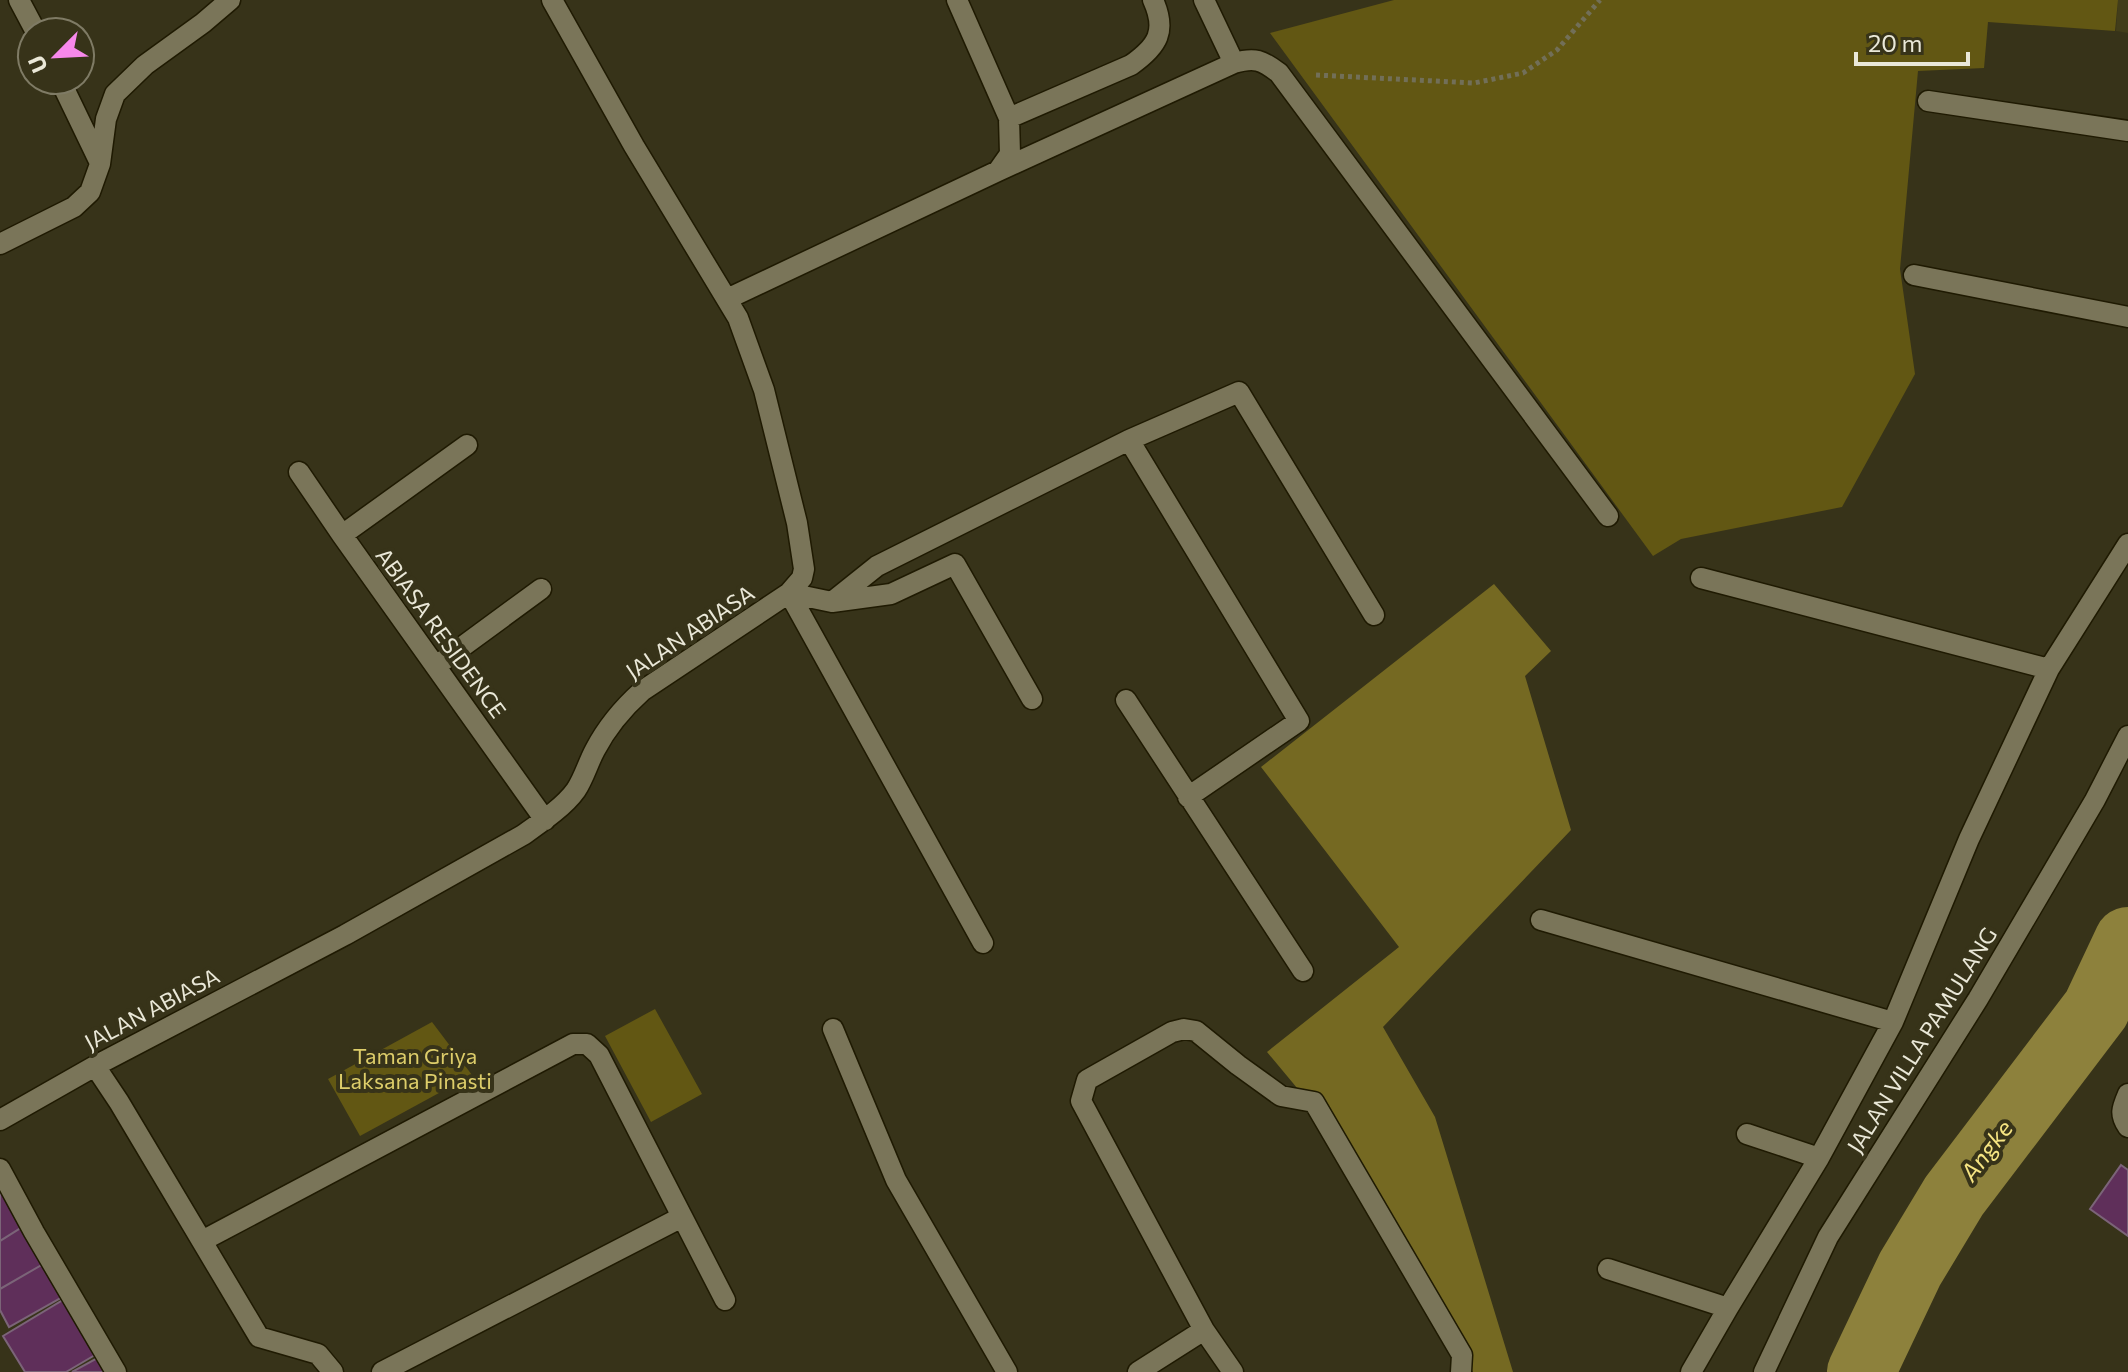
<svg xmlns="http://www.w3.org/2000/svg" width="2128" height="1372" viewBox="0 0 2128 1372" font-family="Commissioner,sans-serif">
  <rect width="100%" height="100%" fill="#373319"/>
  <!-- built -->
  <path fill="#423d1a" d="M2118 0H2128V33L2116 31Z"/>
  <!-- green -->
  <path fill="#625713" d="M1394 0H2118L2115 31 1988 22 1984 68 1918 71 1900 269 1915 374 1842 507 1681 539 1653 556 1270 33Z
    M655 1009 702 1094 651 1122 605 1036Z
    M432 1022 472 1075 360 1136 328 1079Z"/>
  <!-- forest -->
  <path fill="#756922" d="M1494 584 1551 651 1525 676 1571 830 1383 1027 1435 1117 1513 1372H1473L1357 1160 1267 1052 1399 947 1261 767Z"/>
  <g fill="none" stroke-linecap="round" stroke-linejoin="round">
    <!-- river -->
    <path stroke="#8d813c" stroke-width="68" d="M1861 1372 1910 1269 1954 1196 2096 1009 2128 941"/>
  </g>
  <!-- building -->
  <path fill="#5f2f5a" stroke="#7b6478" stroke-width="2" d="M2121 1165 2128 1170V1236L2090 1209Z
    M0 1184 24 1226 0 1241Z
    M24 1226 45 1263 0 1289V1241Z
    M45 1263 64 1296 9 1327 0 1310V1289Z
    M63 1300 95 1355 66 1372H25L3 1336Z
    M101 1356 110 1372H72Z"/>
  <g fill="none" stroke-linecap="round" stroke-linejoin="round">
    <defs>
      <path id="lane" d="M0 1169 34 1232 116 1372"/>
      <path id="street" d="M19 0 36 32
        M957 0 1009 118 1010 154 998 171
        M1204 0 1234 63
        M60 80 100 163
        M1928 101 2128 131
        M1009 118 1131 65C1158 46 1167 31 1153 0
        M0 244 74 207 90 192 100 164 106 119 115 94 145 65 203 23 230 0
        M1914 275 2128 317
        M727 299 998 171 1234 63C1255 57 1262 60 1279 73L1608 516
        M1129 440 1299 721 1188 797
        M299 472 342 535 545 820
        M342 535 467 445
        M1701 578 2049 669
        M789 593 983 943
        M789 593 832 602 891 594 955 564 1032 699
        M832 602 877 566 1129 440 1239 392 1374 615
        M436 666 541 589
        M1126 700 1303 971
        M1541 920 1893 1022
        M833 1029 896 1180 1007 1372
        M95 1066 119 1102 259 1337 318 1354 333 1372
        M2128 1094C2122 1108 2119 1114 2128 1127
        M0 1120 95 1066 345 935 523 835C540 823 564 807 576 790 584 778 588 763 595 750 607 727 623 708 642 691L789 593 802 578 804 569 797 523 764 390 738 318 634 146 552 0
        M1747 1134 1819 1158
        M202 1241 573 1044H587L599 1055 725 1300
        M1608 1269 1728 1308
        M382 1372 682 1217
        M1138 1372 1204 1330
        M1233 1372 1204 1330 1081 1101 1087 1080 1172 1032 1184 1029 1196 1031 1238 1065 1281 1096 1314 1102 1462 1355 1461 1372
        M1691 1372 1728 1308 1819 1158 1893 1022 1969 839 2049 669 2128 544
        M1764 1372 1828 1237 1978 999 2095 800 2128 736"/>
    </defs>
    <!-- lane casing -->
    <use href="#lane" stroke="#1f1a02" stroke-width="23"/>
    <!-- street casing -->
    <use href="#street" stroke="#1f1a02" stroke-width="23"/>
    <!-- path -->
    <path stroke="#726f58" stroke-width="5" stroke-dasharray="4 4" stroke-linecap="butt" d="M1316 75 1474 83 1523 73 1557 50 1600 0"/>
    <!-- lane -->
    <use href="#lane" stroke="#7a7559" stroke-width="20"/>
    <!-- street -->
    <use href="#street" stroke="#7a7559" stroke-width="20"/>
  </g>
  <g text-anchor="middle" stroke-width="8" stroke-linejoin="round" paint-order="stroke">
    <!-- street labels -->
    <g font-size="22" fill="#eae8d8" stroke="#373319">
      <text transform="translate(690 632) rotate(-34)" y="8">JALAN ABIASA</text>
      <text transform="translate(441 633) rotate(54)" y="8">ABIASA RESIDENCE</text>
      <text transform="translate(152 1009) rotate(-28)" y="8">JALAN ABIASA</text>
      <text transform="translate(1922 1040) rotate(-58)" y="8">JALAN VILLA PAMULANG</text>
    </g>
    <!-- park labels -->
    <g font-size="22" fill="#ddcd6a" stroke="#373319">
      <text x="415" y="1064">Taman Griya<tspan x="415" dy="25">Laksana Pinasti</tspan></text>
    </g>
    <!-- water labels -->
    <g font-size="24" font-style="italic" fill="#f6e583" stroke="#373319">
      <text transform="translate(1987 1151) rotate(-53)" y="8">Angke</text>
    </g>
  </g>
  <!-- north arrow -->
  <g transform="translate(56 56) rotate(246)"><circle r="38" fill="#373319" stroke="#7f7b65" stroke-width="2"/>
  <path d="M0-6L14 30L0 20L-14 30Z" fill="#f788eb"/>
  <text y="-12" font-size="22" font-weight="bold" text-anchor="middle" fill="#eae8d8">U</text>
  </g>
  <!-- scale -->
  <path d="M1856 52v12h112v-12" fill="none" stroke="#eae8d8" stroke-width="4"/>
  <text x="1868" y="52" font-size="24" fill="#eae8d8" stroke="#373319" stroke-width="6" paint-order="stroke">20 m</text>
</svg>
